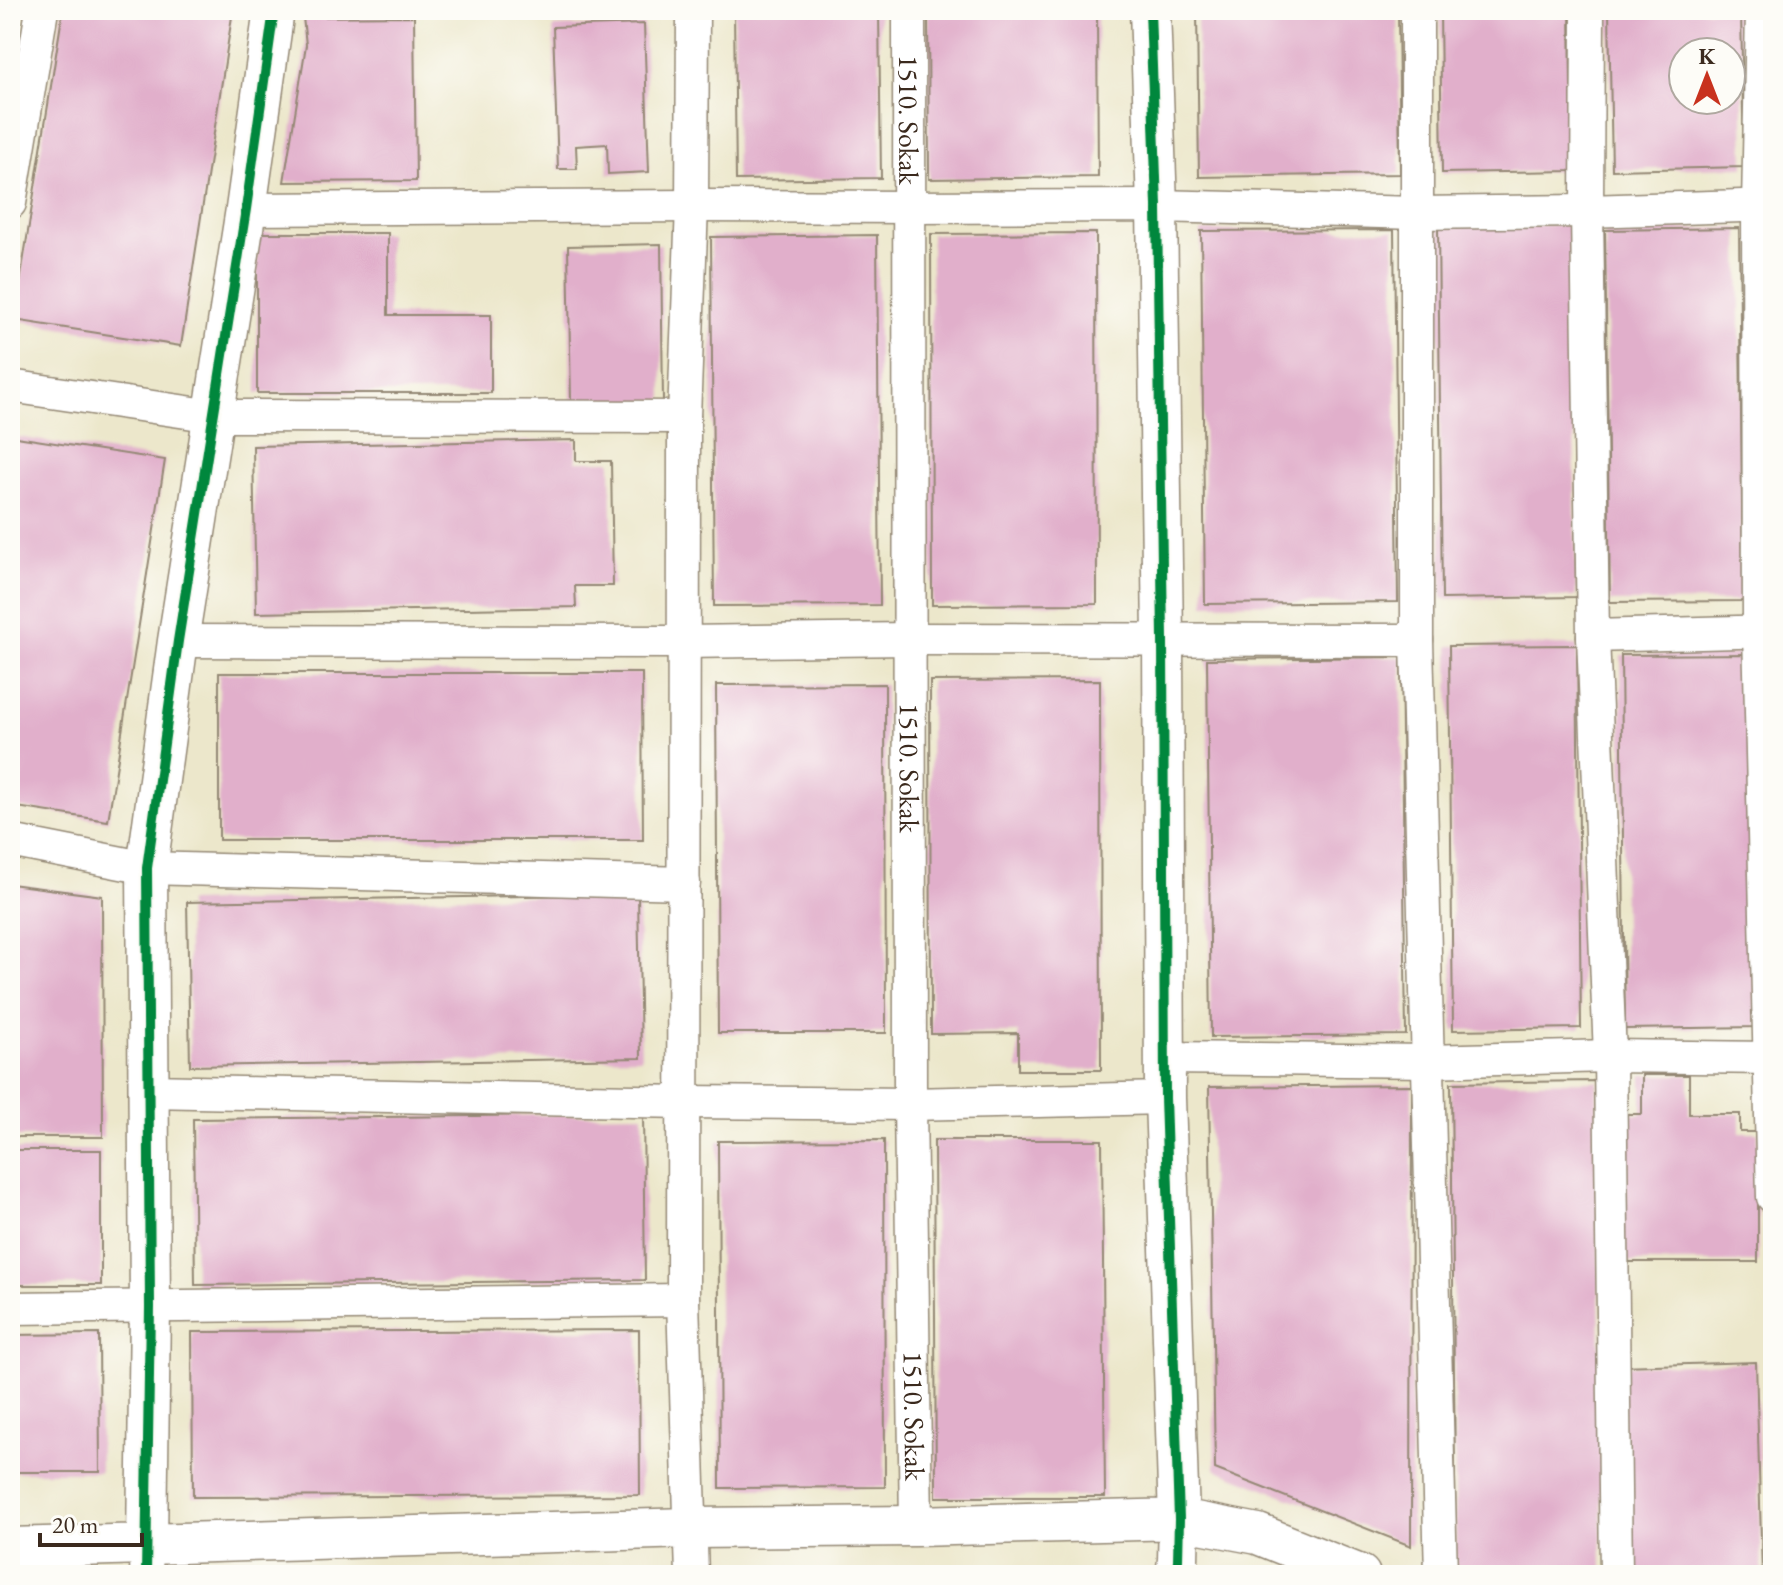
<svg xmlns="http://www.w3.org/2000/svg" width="1783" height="1585" viewBox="0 0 1783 1585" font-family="'EB Garamond',serif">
  <rect width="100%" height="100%" fill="#fdfcf7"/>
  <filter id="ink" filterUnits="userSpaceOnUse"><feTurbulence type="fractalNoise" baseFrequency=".0125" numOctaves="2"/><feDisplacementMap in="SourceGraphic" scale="16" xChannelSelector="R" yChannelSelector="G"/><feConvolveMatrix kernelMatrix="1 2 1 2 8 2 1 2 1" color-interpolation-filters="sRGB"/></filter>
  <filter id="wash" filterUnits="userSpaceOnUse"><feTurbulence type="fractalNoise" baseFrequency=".006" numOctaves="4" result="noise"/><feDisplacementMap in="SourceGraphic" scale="32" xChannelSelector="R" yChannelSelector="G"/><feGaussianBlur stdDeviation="1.8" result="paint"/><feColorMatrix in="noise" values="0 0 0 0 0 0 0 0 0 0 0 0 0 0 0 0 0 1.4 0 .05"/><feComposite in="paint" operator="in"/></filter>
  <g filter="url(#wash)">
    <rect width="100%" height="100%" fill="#ece7cb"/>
    <g id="blocks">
      <!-- building -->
      <path fill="#e1afcb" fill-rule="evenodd" d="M63 10H233L181 346 14 320Z
        M734 10H879L881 178 736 180Z
        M928 10H1097L1098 177 929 179Z
        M1197 10H1398L1400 174 1199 177Z
        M1440 10H1570L1572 171 1442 173Z
        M1609 10H1741L1744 167 1612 170ZM1683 52H1731V100H1683Z
        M414 16 416 181 284 182 306 45 303 17Z
        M644 24 649 172 608 174 607 144 576 146 577 169H558L553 27Z
        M1572 225 1576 597 1442 599 1438 226Z
        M1739 228 1743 601 1610 602 1605 230Z
        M1394 230 1398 602 1205 604 1201 231Z
        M257 233H388V315H491V393H257Z
        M1096 233 1097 604 932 605 931 234Z
        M877 235 880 605 714 606 711 237Z
        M661 244 663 401 571 402 568 246Z
        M10 436 165 460 108 821 10 806Z
        M576 440V461H611L613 586H575L576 607 256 613 253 446Z
        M1577 645 1581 1028 1453 1030 1449 646Z
        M1754 654 1757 1027 1625 1029 1621 655Z
        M1401 657 1406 1035 1211 1037 1207 659Z
        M219 673H642L643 840H219Z
        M1100 680 1101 1070H1018V1033L931 1034 930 681Z
        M885 684 886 1033H718L716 685Z
        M10 884 102 896 103 1137H10Z
        M638 894 641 1058 190 1066 187 902Z
        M1642 1075H1689V1114H1740V1132H1758V1262H1619V1114H1642Z
        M1597 1081 1602 1575H1469L1456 1570 1451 1083Z
        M1412 1085 1411 1546 1215 1469 1209 1087Z
        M643 1114 645 1280 195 1285 193 1119Z
        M884 1140 885 1487 720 1488 718 1141Z
        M934 1140H1102L1105 1497H936Z
        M10 1150H101V1285H10Z
        M639 1330 640 1495 193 1497 192 1332Z
        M99 1334 100 1472H10V1335Z
        M1756 1362 1762 1575H1627L1621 1366Z"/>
    </g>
  </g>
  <g filter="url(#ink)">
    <use href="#blocks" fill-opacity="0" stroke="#948874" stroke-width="2"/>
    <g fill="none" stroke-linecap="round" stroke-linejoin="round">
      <defs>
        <g id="minor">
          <path id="s1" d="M909 10 910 1104 916 1526"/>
          <path d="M1417 10V640L1441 1575"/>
          <path d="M1588 10 1587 211 1593 636 1610 1056 1616 1575"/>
          <path d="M1762 10 1758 205 1759 631 1773 1197"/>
          <path d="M10 203 42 10"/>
          <path d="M246 209 692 206 909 207 1157 206 1417 213 1587 211 1773 205"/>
          <path d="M10 386 214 416 684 417"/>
          <path d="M1593 636 1773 631"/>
          <path d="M178 641 684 642 909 639 1417 640"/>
          <path d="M10 841 147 868 684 883"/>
          <path d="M1164 1058 1428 1061 1610 1056 1773 1058"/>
          <path d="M149 1091 683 1102 910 1104 1165 1098"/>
          <path d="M10 1308 683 1300"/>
          <path d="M146 1575 147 1545"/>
          <path d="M692 1575 683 1300 684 417 692 206 693 10"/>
        </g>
        <path id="tertiary" d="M1150 10 1157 206 1163 639 1165 1098 1179 1519 1178 1560 1176 1575
          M147 1545 150 1307 147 868 178 641 246 209 274 10
          M10 1548 690 1528 916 1526 1179 1519 1258 1534 1360 1575"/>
      </defs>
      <!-- minor casing -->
      <use href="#minor" stroke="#948874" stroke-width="35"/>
      <!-- tertiary casing -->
      <use href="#tertiary" stroke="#948874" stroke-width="43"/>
      <!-- minor -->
      <use href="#minor" stroke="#fff" stroke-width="32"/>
      <!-- tertiary -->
      <use href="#tertiary" stroke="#fff" stroke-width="40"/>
      <defs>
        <path id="cycleway" d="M1150 10 1157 206 1163 639 1165 1098 1179 1519 1178 1560 1176 1575
          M146 1575 150 1307 147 868 178 641 246 209 274 10"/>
      </defs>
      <!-- cycleway casing -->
      <use href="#cycleway" stroke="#fdfcf7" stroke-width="15"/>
      <!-- cycleway -->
      <use href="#cycleway" stroke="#00873e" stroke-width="10"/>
    </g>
  </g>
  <g text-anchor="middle" stroke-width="7" stroke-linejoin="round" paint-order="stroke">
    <!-- street labels -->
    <g font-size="28" fill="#3b2a1e" stroke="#fdfcf7">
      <text dy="10" stroke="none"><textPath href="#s1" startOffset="110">1510. Sokak</textPath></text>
      <text dy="10" stroke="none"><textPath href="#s1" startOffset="758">1510. Sokak</textPath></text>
      <text dy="10" stroke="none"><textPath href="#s1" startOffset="1406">1510. Sokak</textPath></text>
    </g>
  </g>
  <!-- margin -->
  <rect width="1783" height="1585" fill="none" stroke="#fdfcf7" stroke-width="40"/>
  <!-- north arrow -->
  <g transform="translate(1707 76)"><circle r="38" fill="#fdfcf7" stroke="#afa8a0" stroke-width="2"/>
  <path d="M0-6L14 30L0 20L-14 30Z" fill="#c8321e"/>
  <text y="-12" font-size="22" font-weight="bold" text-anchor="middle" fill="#3b2a1e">K</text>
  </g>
  <!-- scale -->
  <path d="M40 1533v12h102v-12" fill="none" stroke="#3b2a1e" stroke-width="4"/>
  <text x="52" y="1533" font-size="24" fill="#3b2a1e" stroke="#fdfcf7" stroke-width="6" paint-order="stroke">20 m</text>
</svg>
